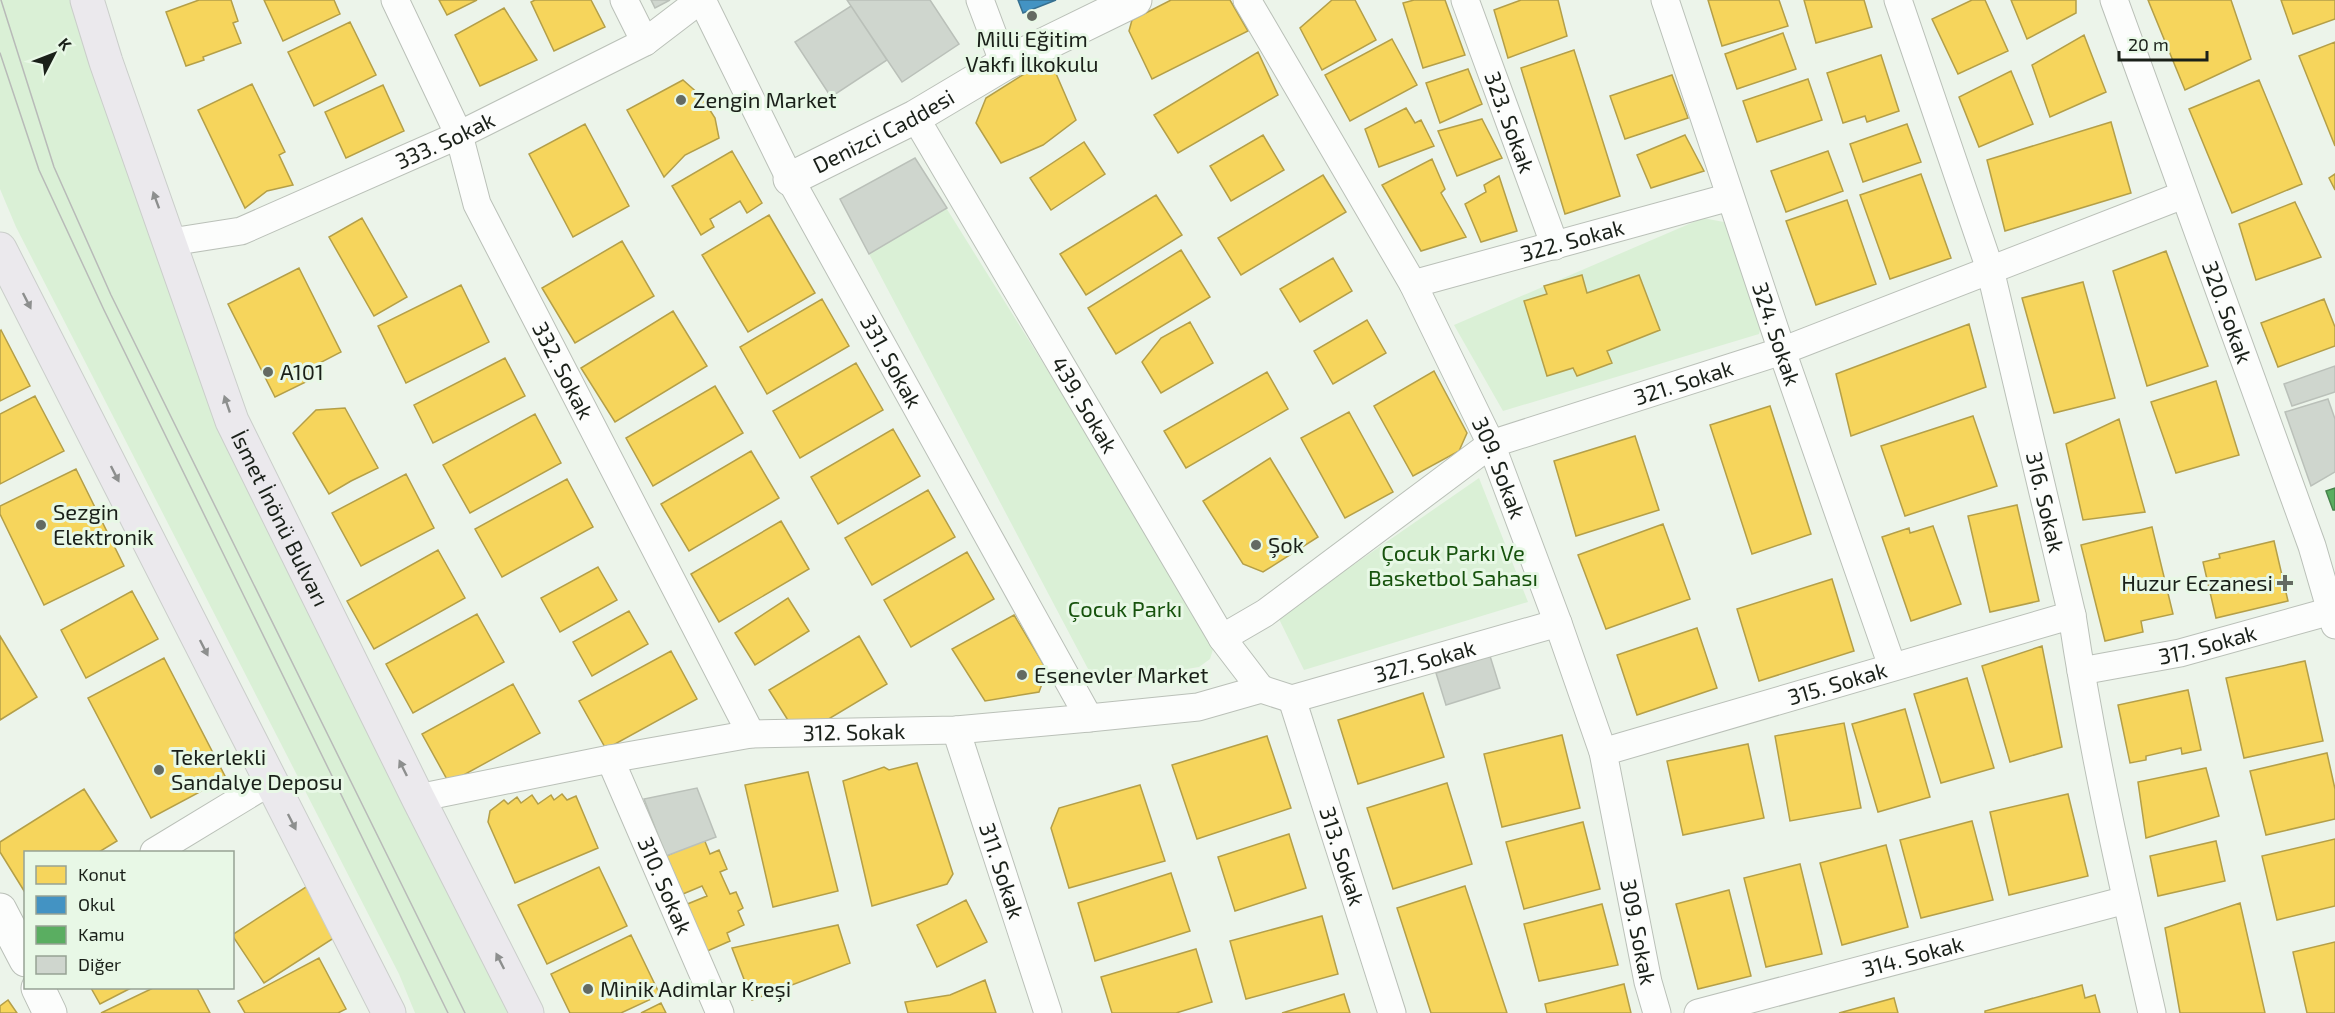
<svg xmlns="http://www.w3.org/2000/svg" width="2335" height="1013" viewBox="0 0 2335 1013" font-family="'Exo 2',sans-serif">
  <rect width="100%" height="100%" fill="#ecf4ea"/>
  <!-- green -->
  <path fill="#daf0d6" d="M0 0H83L220 414 512 1013H415L399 974 16 227 0 189Z
    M915 158 1216 640 1210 659 1199 667 1096 684 840 199Z
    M1703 218 1729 223 1762 322 1759 334 1503 411 1454 325Z
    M1479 478 1528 602 1304 670 1278 617Z"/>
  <!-- homes -->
  <path fill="#f6d55c" stroke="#b49f48" stroke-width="1.5" d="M199 0H231L238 21 233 23 241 43 203 57 204 60 186 66 166 12Z
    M264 0H334L340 14 283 41Z
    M439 0H477L447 15Z
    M535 0H591L605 27 554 51 531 2Z
    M1171 0H1230L1248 31 1152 79 1129 31 1132 20Z
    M1332 0H1355L1376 40 1322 70 1300 28Z
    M1414 0H1445L1465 55 1423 68 1403 3Z
    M1521 0H1558L1567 36 1508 58 1494 10Z
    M1708 0H1779L1788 26 1722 46Z
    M1804 0H1864L1872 27 1816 43Z
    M1972 0H1985L2008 51 1958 74 1932 19Z
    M2011 0H2076V13L2027 39Z
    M2148 0H2231L2251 59 2185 90Z
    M2281 0H2335V19L2293 34Z
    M504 8 537 60 480 86 455 35Z
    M350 22 376 75 314 106 288 52Z
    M1783 33 1796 69 1737 89 1725 54Z
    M2084 35 2106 92 2050 117 2032 65Z
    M1392 39 1417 85 1350 121 1325 75Z
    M2335 42V146L2299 56Z
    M1574 50 1620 196 1565 214 1521 68Z
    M1258 52 1278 95 1178 153 1154 115Z
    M1881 55 1899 111 1867 122 1865 116 1843 123 1827 73Z
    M1051 62 1076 120 1043 145 1001 163 976 123 986 98 1029 71Z
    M1468 69 1482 104 1440 123 1426 83Z
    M2011 71 2033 124 1979 147 1959 97Z
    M1672 75 1688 118 1625 139 1610 96Z
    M1808 79 1822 120 1757 142 1743 101Z
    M683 80 701 96 715 118 719 138 685 155 664 177 627 110Z
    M2259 80 2302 184 2232 213 2189 109Z
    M252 84 285 152 279 155 293 185 267 191 245 208 198 110Z
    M383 85 404 131 346 158 325 112Z
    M1406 108 1415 123 1421 120 1434 146 1379 167 1365 129Z
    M1482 119 1502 158 1457 176 1438 131Z
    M2111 122 2131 193 2005 231 1987 160Z
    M585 124 629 206 573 237 529 154Z
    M1907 124 1921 162 1863 182 1850 144Z
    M1263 135 1284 170 1231 201 1210 166Z
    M1685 135 1704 171 1651 188 1637 155Z
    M1084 142 1105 174 1051 210 1030 178Z
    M732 151 762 203 747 213 740 201 710 219 714 227 701 235 672 186Z
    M1828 151 1843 191 1786 212 1771 171Z
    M1432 159 1445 189 1441 193 1466 237 1421 251 1382 185Z
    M1921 174 1951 258 1890 279 1860 195Z
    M2335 174V190L2329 178Z
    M1323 175 1346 212 1241 275 1218 238Z
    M1499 176 1517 231 1481 242 1465 204 1486 192 1484 185Z
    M1156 195 1182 235 1086 295 1060 254Z
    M1847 200 1876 284 1816 305 1786 221Z
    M2295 202 2321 257 2256 280 2239 224Z
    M769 215 815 293 748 332 702 255Z
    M362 218 407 297 374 316 329 237Z
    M622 241 654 296 575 343 542 288Z
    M1181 250 1210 297 1116 354 1088 308Z
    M2166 251 2208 366 2147 386 2113 271Z
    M1333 258 1352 291 1300 322 1280 289Z
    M299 268 341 352 308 369 312 379 275 397 228 304Z
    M1582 275 1587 293 1639 275 1660 330 1607 351 1612 363 1577 376 1573 368 1547 376 1524 301 1547 294 1544 286Z
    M2083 282 2115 398 2054 413 2022 298Z
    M461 285 489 342 406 383 378 326Z
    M822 299 849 346 767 394 740 347Z
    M2324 299 2335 327V346L2278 367 2261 323Z
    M673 311 707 366 615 422 581 368Z
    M1367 320 1386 353 1333 384 1314 351Z
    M1190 322 1213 363 1161 393 1142 362 1161 338Z
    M1969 324 1986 387 1851 436 1836 374Z
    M1 330 30 386 0 401V331Z
    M505 358 525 396 433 443 414 405Z
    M856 363 883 410 800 458 773 411Z
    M1434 371 1467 433 1459 451 1413 476 1374 406Z
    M1267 372 1288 409 1186 468 1164 431Z
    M2216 381 2239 455 2176 473 2151 402Z
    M715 386 743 433 653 486 626 438Z
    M35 396 64 451 0 484V414Z
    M1770 406 1811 534 1752 554 1710 425Z
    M345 408 378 468 351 481 329 494 293 433 316 410Z
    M1349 412 1393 492 1345 518 1301 438Z
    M535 414 561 463 470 513 443 465Z
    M1973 416 1997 486 1905 516 1881 446Z
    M2119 419 2145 512 2083 520 2066 444Z
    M893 429 920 476 838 524 811 477Z
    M1635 436 1659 510 1576 536 1554 461Z
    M751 451 779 498 689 551 661 504Z
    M1270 458 1318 537 1263 572 1243 564 1203 501Z
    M76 469 124 566 44 605 0 514V506Z
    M406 474 434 528 361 566 332 513Z
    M567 479 593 527 502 577 475 529Z
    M928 490 955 537 872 585 845 538Z
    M2017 505 2039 601 1990 612 1968 516Z
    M781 521 809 569 719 622 691 574Z
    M1663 524 1690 599 1606 629 1578 555Z
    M1933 526 1961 604 1911 621 1882 537 1909 528 1910 533Z
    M2152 527 2173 614 2141 621 2143 632 2105 641 2081 545Z
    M2274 541 2288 601 2216 618 2203 562 2220 558 2219 554Z
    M438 550 465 598 374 649 347 601Z
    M967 552 994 599 911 647 884 600Z
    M598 567 617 600 560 632 541 598Z
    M1832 579 1854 651 1759 681 1737 609Z
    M132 591 158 639 86 678 61 630Z
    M788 598 809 631 755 665 735 633Z
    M629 611 648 644 592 676 573 642Z
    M477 614 504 662 413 713 386 664Z
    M1014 615 1047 670 1039 692 985 701 952 649Z
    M1697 628 1717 688 1637 715 1617 655Z
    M0 636 37 697 0 720Z
    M859 636 887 684 812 729 791 725 769 690Z
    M2042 646 2062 747 2010 762 1982 666Z
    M671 651 697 699 606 749 579 701Z
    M164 658 226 778 151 818 88 698Z
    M2305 661 2323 741 2244 758 2226 678Z
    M1967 678 1994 768 1941 783 1914 694Z
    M513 684 540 733 449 783 422 734Z
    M2188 690 2201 750 2182 754 2181 748 2146 756V760L2130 763 2118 705Z
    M1423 693 1444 757 1358 784 1338 720Z
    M1905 709 1930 797 1878 812 1852 724Z
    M1844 723 1861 808 1790 821 1775 736Z
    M1562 735 1580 808 1502 827 1484 754Z
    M1267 736 1291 808 1197 839 1172 765Z
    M1748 744 1764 818 1683 835 1667 761Z
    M2327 753 2335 789V819L2266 835 2250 771Z
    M917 763 953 874 947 884 872 906 843 781 884 767 889 770Z
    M2206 768 2219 816 2146 838 2138 782Z
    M808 772 838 891 773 907 745 785Z
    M1447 783 1472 864 1393 889 1367 808Z
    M1140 785 1165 861 1069 888 1051 828 1059 808Z
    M84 789 117 841 99 852H26V894L0 852V842Z
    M562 794 567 800 576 796 598 848 515 883 488 822 490 811 504 800 508 804 517 797 521 803 532 795 538 804 551 795 554 800Z
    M2068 794 2088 876 2009 895 1990 812Z
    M1972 821 1993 900 1921 918 1900 840Z
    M1583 822 1600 889 1524 909 1506 842Z
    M1289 834 1306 888 1235 911 1218 857Z
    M704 839 710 854 719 850 727 869 720 872 730 894 736 892 743 908 738 911 744 925 727 933 730 941 705 952 685 905 707 896 702 886 683 894 666 856Z
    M2335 839V906L2277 920 2262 856Z
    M2216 841 2225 881 2158 896 2150 856Z
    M1886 845 1908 927 1842 945 1820 863Z
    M1800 864 1822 954 1766 967 1744 878Z
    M599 867 627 926 547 964 518 905Z
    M1171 873 1190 931 1095 961 1078 903Z
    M309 885 340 934 264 983 232 935Z
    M1465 886 1507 1013H1431L1397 908Z
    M1729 890 1751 976 1698 989 1676 904Z
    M966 900 987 942 937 967 917 925Z
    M2240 903 2265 1013H2180L2165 928Z
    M1602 904 1618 965 1539 981 1524 924Z
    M1322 916 1338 974 1246 999 1230 941Z
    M838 925 850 963 752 1000 732 948Z
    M631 935 660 995 621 1013H570L551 974Z
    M2335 942V1013H2307L2293 952Z
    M1196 949 1212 1002 1176 1013H1112L1101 977Z
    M319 958 346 1009 338 1013H245L238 1001Z
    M985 980 996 1013H908L905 1002 950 995Z
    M1624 984 1631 1013H1547L1545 1004Z
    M2082 985 2085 998 2095 995 2100 1013H1985V1011Z
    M91 988H131L100 1004Z
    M153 988H197L210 1013H101Z
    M1344 994 1350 1013H1282Z
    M1894 998 1898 1013H1839Z
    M8 1000 17 1013H0V1006Z
    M661 1003 666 1013H641Z"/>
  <!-- schools -->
  <path fill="#4393c3" stroke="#377090" stroke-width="1.5" d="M1018 0H1056L1023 13Z"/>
  <!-- public -->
  <path fill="#5aae61" stroke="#47834b" stroke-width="1.5" d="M2335 488V510H2333L2326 491Z"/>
  <!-- building -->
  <path fill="#cfd6ce" stroke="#bac0b9" stroke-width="1.5" d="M651 0H670L655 8Z
    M847 0H930L959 44 902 82Z
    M851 6 887 60 831 97 795 42Z
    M915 158 947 208 869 254 840 199Z
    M2335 366V392L2292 406 2284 384Z
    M2328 399 2335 419V472L2311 486 2285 412Z
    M1490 656 1500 688 1446 705 1436 673Z
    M697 788 716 837 666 856 644 799Z"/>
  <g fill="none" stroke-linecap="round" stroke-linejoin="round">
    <defs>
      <g id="minor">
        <path id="s1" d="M395 0 459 135 477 204 751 734"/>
        <path d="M624 0 645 42"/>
        <path id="s2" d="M702 0 790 179 1089 718"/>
        <path d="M980 0 1004 64"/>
        <path id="s3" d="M1247 0 1413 284 1491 444 1558 623 1603 752 1648 982 1657 1013"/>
        <path id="s4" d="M1465 0 1555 246"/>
        <path id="s5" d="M1665 0 1782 351 1892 666"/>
        <path id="s6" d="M1898 0 1990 269 2072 615C2092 749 2122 881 2152 1013"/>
        <path id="s7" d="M2114 0 2312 546 2335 625"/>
        <path id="s8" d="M915 117 1222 638 1261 689"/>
        <path id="s9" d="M171 242 241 231 459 135 645 42 700 0"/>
        <path id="s10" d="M1413 284 1730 197"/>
        <path id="s11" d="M1222 638 1265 613 1491 444 1782 351 2183 195"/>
        <path id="s12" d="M2081 671 2180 653 2331 611"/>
        <path id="s13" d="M1292 699 1392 1013"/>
        <path id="s14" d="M1292 699 1558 623"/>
        <path id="s15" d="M956 730 1048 1013"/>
        <path id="s16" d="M1603 752 2072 615"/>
        <path id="s17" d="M610 759 720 1013"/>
        <path id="s18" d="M418 798 610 759 751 734 956 730 1089 718 1198 707 1261 689 1292 699"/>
        <path d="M154 852 271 781"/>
        <path id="s19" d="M1698 1013 2126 900"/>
      </g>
      <g id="tertiary">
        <path id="s20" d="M790 179 915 117 1004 64 1135 0"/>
        <path d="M0 910 26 960"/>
        <path d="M38 988 50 1013"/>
      </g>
      <g id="primary">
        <path id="s21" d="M87 0 106 62 232 421 418 798 527 1013"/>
        <path d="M0 249 389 1013"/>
      </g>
    </defs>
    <!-- minor casing -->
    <use href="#minor" stroke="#bac0b8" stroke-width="29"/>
    <!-- tertiary casing -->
    <use href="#tertiary" stroke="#bac0b8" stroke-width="35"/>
    <!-- primary casing -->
    <use href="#primary" stroke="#caceca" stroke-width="35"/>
    <!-- minor -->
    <use href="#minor" stroke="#fcfdfc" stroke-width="27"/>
    <!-- tertiary -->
    <use href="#tertiary" stroke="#fcfdfc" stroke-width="33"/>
    <!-- primary -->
    <use href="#primary" stroke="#ebe9ed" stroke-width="33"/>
    <!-- tram -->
    <path stroke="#b8bab8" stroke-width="1.5" d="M1 0 54 167 111 295 465 1013
      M0 53 39 170 104 310 448 1013"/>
  </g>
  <!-- one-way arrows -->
  <defs><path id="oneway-solid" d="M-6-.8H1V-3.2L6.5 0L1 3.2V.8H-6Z" transform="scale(1.5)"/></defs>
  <g fill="#8d8f8e">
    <use href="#oneway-solid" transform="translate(156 200) rotate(-110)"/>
    <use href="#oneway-solid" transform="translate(27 301) rotate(63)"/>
    <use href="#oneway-solid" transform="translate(227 404) rotate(-109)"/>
    <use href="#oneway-solid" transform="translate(115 474) rotate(63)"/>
    <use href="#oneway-solid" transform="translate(204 648) rotate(63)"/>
    <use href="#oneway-solid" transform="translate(403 768) rotate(-116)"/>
    <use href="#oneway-solid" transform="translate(292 822) rotate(63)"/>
    <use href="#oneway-solid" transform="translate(500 961) rotate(-117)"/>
  </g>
  <!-- markers -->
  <g fill="#646a62" stroke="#e8f8e6" stroke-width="2">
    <circle cx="1032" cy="16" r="6"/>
    <circle cx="681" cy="100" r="6"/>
    <circle cx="268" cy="372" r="6"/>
    <circle cx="41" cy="525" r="6"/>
    <circle cx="1256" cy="545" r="6"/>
    <path d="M2282 574h6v6h6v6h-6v6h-6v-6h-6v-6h6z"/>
    <circle cx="1022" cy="675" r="6"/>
    <circle cx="159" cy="770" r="6"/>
    <circle cx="588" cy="989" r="6"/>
  </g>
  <g text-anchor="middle" stroke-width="6" stroke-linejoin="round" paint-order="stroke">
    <!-- poi labels -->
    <g font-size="22" fill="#1a2019" stroke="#e8f8e6" text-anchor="start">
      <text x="1032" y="47" text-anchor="middle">Milli Eğitim<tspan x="1032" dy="25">Vakfı İlkokulu</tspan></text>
      <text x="693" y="108">Zengin Market</text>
      <text x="280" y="380">A101</text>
      <text x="53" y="520">Sezgin<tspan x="53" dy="25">Elektronik</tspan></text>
      <text x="1268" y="553">Şok</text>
      <text x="2273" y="591" text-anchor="end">Huzur Eczanesi</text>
      <text x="1034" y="683">Esenevler Market</text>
      <text x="171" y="765">Tekerlekli<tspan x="171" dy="25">Sandalye Deposu</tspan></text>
      <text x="600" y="997">Minik Adimlar Kreşi</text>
    </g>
    <!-- street labels -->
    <g font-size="22" fill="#1a2019" stroke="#e8f8e6">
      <text dy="8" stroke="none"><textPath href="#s4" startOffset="130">323. Sokak</textPath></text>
      <text dy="8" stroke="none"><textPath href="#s20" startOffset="105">Denizci Caddesi</textPath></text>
      <text dy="8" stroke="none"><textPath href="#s9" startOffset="294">333. Sokak</textPath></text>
      <text dy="8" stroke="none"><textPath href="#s10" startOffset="165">322. Sokak</textPath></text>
      <text dy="8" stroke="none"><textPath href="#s7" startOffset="332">320. Sokak</textPath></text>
      <text dy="8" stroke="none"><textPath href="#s5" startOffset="352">324. Sokak</textPath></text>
      <text dy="8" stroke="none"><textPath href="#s2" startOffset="408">331. Sokak</textPath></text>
      <text dy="8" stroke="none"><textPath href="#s1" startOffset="408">332. Sokak</textPath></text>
      <text dy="8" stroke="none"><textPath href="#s11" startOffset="534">321. Sokak</textPath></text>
      <text dy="8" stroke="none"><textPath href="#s8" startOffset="334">439. Sokak</textPath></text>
      <text dy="8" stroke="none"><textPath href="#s3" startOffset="532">309. Sokak</textPath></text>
      <text dy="8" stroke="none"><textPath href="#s6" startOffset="524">316. Sokak</textPath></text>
      <text dy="8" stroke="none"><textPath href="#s21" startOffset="554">İsmet İnönü Bulvarı</textPath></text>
      <text dy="8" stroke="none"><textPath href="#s12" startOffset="129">317. Sokak</textPath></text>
      <text dy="8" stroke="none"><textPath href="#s14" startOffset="138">327. Sokak</textPath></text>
      <text dy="8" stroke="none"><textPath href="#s16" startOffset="244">315. Sokak</textPath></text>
      <text dy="8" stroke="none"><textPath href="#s18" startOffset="442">312. Sokak</textPath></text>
      <text dy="8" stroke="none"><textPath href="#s13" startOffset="165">313. Sokak</textPath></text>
      <text dy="8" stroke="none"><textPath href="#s15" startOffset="148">311. Sokak</textPath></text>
      <text dy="8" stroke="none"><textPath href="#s17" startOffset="138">310. Sokak</textPath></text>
      <text dy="8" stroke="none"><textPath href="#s3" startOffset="1018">309. Sokak</textPath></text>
      <text dy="8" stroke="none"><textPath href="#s19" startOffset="222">314. Sokak</textPath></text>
    </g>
    <!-- park labels -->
    <g font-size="22" fill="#17530d" stroke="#e8f8e6">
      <text x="1453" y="561">Çocuk Parkı Ve<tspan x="1453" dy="25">Basketbol Sahası</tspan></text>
      <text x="1125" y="617">Çocuk Parkı</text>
    </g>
  </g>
  <!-- legend -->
  <rect x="24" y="851" width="210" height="138" fill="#e8f8e6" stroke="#96a294" stroke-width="1.5"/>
  <rect x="36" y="866" width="30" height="18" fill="#f6d55c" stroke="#96a294" stroke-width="1.5"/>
  <text x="78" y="881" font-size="18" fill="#1a2019">Konut</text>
  <rect x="36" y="896" width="30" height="18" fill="#4393c3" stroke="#96a294" stroke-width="1.5"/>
  <text x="78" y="911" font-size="18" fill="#1a2019">Okul</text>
  <rect x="36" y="926" width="30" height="18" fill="#5aae61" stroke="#96a294" stroke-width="1.5"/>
  <text x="78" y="941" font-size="18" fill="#1a2019">Kamu</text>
  <rect x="36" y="956" width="30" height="18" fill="#cfd6ce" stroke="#96a294" stroke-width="1.5"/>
  <text x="78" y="971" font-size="18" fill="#1a2019">Diğer</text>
  <!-- north arrow -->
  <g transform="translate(54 54) rotate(48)" stroke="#e8f8e6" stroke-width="4.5" paint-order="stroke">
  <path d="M0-4.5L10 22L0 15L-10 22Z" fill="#1a2019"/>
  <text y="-9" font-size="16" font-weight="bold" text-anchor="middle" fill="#1a2019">K</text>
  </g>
  <!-- scale -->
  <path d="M2119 51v9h88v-9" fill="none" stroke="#1a2019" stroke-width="3"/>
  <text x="2128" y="51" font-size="18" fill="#1a2019" stroke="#e8f8e6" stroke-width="4.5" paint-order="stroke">20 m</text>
</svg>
